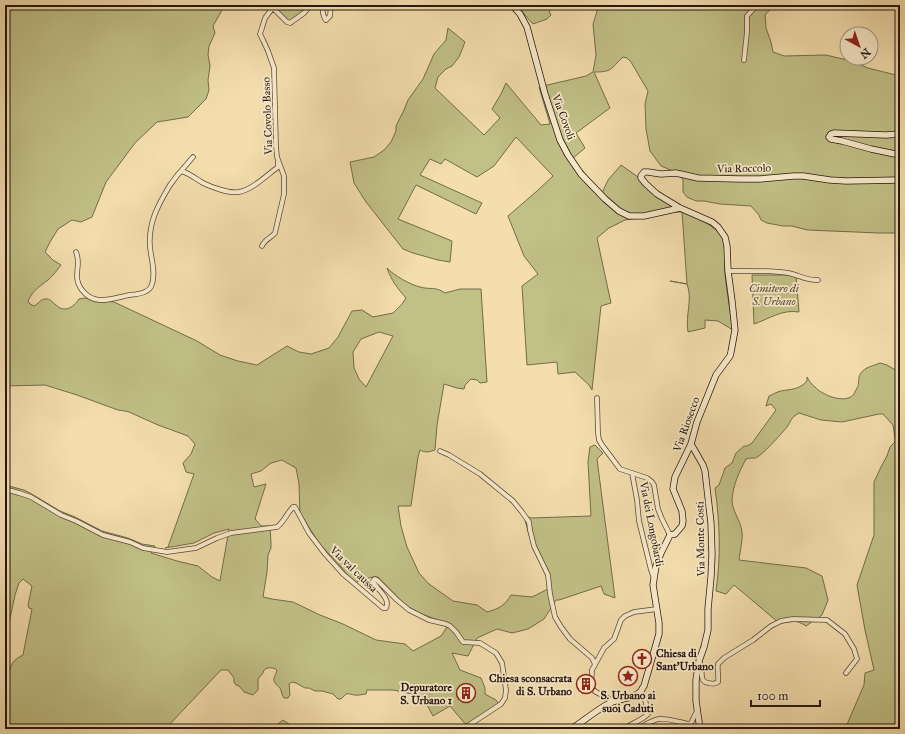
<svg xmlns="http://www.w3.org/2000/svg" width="905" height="734" viewBox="0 0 905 734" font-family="'IM FELL Great Primer',serif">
  <rect width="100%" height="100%" fill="#f4deae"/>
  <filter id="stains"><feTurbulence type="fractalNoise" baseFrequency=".005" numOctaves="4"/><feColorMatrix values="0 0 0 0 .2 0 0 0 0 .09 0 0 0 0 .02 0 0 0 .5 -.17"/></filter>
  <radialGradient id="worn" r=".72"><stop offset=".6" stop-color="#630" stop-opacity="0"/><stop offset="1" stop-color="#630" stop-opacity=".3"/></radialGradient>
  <!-- green -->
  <path fill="#c1c086" stroke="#736b4b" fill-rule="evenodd" d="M5 5H224L221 12 213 26 215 33 209 46 208 55 210 66 208 80 209 90 206 99 188 117 157 122 135 143 106 182 92 217 81 222 72 220 58 229 50 242 45 252 53 260 61 265C57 270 53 276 48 280 39 287 33 290 28 301L30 304 34 306C38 304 41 299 45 299 50 298 52 302 56 305 64 313 73 308 79 299L84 298 114 302 197 341 220 355 238 361 257 365 287 346 299 352 311 354 329 348 338 337 352 311 362 310 373 317 393 313 402 304 406 298C398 289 391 280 387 268 393 275 411 285 420 287 430 290 435 286 445 293L460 289H481L487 382 480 383 477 380 471 379 465 385 464 389 457 388 444 384 437 425 435 450C429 452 425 453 420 450L418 457 411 506H398L401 526 407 547 419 573 429 584 453 601 477 605 487 612C499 609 505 605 511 595L532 597 548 589 546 573 536 553 529 535 525 520 529 517 531 518 591 516 588 462 590 447 595 445 603 453 597 459 615 598 604 594 601 586 559 600H556L544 619 528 629 512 633 497 629 477 638 468 656 452 653 460 670 481 678 485 688V694L496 700 500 706 467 726 450 706 433 716 422 696 393 690H367L366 694C362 694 358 696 355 695 351 695 350 693 346 694L341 699H338L333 694 322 691H315L309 688H305L296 683 292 682 289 684 290 695 288 698H284C281 694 282 692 280 688 278 686 276 685 275 683 272 678 276 675 277 670 273 667 268 667 264 670L263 673 258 679V690L253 695 244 692 239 686 236 685 234 682V678L228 670H221L169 725 173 729H5V674L7 675C10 671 10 668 12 664 14 660 19 657 23 655L32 609 29 608 28 605 32 586 23 579 19 583 15 595 5 642V485L24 490 30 493 60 511 75 517 102 531 128 538 142 544 155 546 151 553 177 561 198 566 212 577 220 581 229 529 214 533 194 543 165 548 168 547 194 474 186 472 183 463 191 454 195 444 188 436 158 425 129 412 125 411 118 410 77 395 45 385 5 386ZM379 332 393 336 366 387 359 379 354 368 353 352 361 339ZM282 460 296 468 299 484 300 513 319 543 342 568 353 583C362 581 370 576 378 577L405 605 419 613 438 620 447 627 441 636 413 651 405 644 376 640 343 624 320 615 293 602 272 599 263 597 267 572 268 555 271 548V543L270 527 268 526H261L255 519 266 484 254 487 251 474 261 471 271 463Z
    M276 5H311L293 24H289L275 11 279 6Z
    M517 5H553V7L549 11 551 15 547 19 533 24C527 18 523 12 517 5Z
    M599 5H774L765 15 766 28 771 42 773 52 784 56 826 55 851 61 868 68 900 76V233H879L807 230 792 226H783L767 223 761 220 759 215 751 206 720 204 704 201H696L687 197 683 192V180L679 174 673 171 661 166 650 151 646 129 645 104 648 91 631 62 627 58 623 57C610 69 613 72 594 72L610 108 576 133 585 148 572 159 602 193 608 180 621 165 668 198 681 205 683 212C696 218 714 224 722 237 727 246 724 264 725 274 727 293 730 311 733 330L718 321 705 320V328L688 332C685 315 693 300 687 284L670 281 687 284 682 212H676L625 220 609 228 597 238 611 303 601 306 592 390 589 385 575 372 558 374 557 362 527 365 522 286 538 274 524 256 508 216 537 191 553 176 516 137 494 166 477 177 445 159 441 164 430 159 420 175 482 203 476 214 416 185 398 219 452 241 450 262 438 260 413 253 403 249 366 202 354 183 350 162 374 157 384 150 391 142 396 131V126L404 110 408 100 423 79 434 54 446 40 448 28 465 42 459 57 452 66 446 69 438 77 435 88 484 135 500 118 492 109 501 94 506 83 541 125 550 124 539 87 586 76 593 72 596 55 593 24Z
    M752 275H796L799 312C782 309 769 319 754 324Z
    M880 363 887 365 897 371 900 382V729H845L864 685 865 673 874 670 865 630 857 585 874 535V482L881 467 887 456 890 447 895 442V439L893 425 883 414H879L842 422 821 420 799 413C790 418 792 420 787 427 782 433 761 457 755 458 752 458 749 458 746 459 739 472 733 485 732 500 732 511 741 521 742 532 743 540 740 551 739 560L806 568 822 576 828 600 822 615 806 626C795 618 790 623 779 623L734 585 726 594 716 591C721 556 720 524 715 488L719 485 725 468 732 463 736 453 744 446H747L752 443 776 410 771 404 766 406 769 396C772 395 776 392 781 391 791 389 799 390 807 381V377C809 381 812 385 815 387 822 395 846 405 854 394 855 392 857 388 858 386 859 382 858 377 861 373 865 367 873 366 880 363Z
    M283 720 295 728 296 729H272Z"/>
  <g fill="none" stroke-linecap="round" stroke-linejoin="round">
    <defs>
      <path id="street" d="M322 5C323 10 322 16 326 20L330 16 331 5
        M273 8 287 22 290 23 304 13 311 5
        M744 60 747 32V16L757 5
        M181 171 193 157
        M262 246C265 239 271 238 275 233L284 194V176L277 157 276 146 274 68 268 51 263 40 260 34 262 28 265 18 275 5
        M76 252C80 262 77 266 77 276 77 281 79 286 82 290 95 307 112 298 130 295 138 294 150 293 152 284 156 273 151 258 150 247 148 223 158 205 170 185 174 180 177 175 181 171 189 173 196 179 203 183 211 187 230 194 239 192 252 190 267 175 278 167V161
        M728 271C747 271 768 270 788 273 799 275 807 281 818 280
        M597 398 598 433 599 440 602 445 620 469 647 478 652 482 654 485 658 509 662 519 670 535
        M440 451 449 455 480 474 513 501 522 512 529 522 530 530 534 546 548 575 550 594 555 617 561 627 570 639 592 658 595 664
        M632 473 637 500 639 521 651 570 654 578
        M5 489 19 493 31 497 61 515 76 521 103 535 130 542 143 548 167 552 196 548 217 538 231 533 277 527C284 522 287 513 293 507H295L309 533 325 554 343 574 383 608H386C391 598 376 589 373 581L375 579 377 580 397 600 409 610 429 620 446 624 450 626 456 632 463 642 480 643 496 653 502 663 506 690 505 698 501 704 463 729
        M699 661C700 663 701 665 701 667 703 674 699 682 709 683 712 684 715 684 718 682 719 676 717 670 718 664L724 658 753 640 771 626 781 621 793 619 827 620 845 634 854 649 857 659 846 673
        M613 701 596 692 591 688 592 670 604 648 614 639 621 620 625 616 634 612 657 609
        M624 729C632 723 641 721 648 714L645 699 641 691
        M638 729C644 726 651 720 659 719 668 718 679 722 688 724L691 723 697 711"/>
      <path id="secondary" d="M512 5 520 14 527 27 545 94 560 140 568 155 581 174 605 199 619 211 629 216H644L680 208
        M900 134 886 135 834 133 831 134 829 137 831 139 842 141 871 149 900 155
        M691 444 703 465 705 471 711 523 712 555 711 577 708 609V630L704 647 699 661 696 680V701L700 729
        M571 729C584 721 595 711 608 704 618 698 633 700 641 691 642 689 643 687 644 686L659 634V623L653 585 656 566 661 553 670 535 675 534 682 526 683 521 682 511 673 489 675 477 691 444 697 422 716 375 730 356 731 352 735 330 732 301 728 271 727 246 725 237 718 227 712 222 680 208 657 194 646 184 641 178V176L644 172H648L661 174 676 173 698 178 740 179H760L794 176H803L830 180 846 181 900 180"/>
    </defs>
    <!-- street casing -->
    <use href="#street" stroke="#594838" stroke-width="5.5"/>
    <!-- secondary casing -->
    <use href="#secondary" stroke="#251610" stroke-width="7"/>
    <!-- street -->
    <use href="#street" stroke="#f8eaca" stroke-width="4"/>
    <!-- secondary -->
    <use href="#secondary" stroke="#f8eaca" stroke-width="5.5"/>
  </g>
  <!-- icons -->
  <defs>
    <symbol id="church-ring" viewBox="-11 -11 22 22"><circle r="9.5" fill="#f8eaca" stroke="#8f2418" stroke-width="1.5"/><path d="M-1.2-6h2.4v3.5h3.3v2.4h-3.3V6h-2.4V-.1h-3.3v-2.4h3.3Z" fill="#8f2418"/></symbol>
    <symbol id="sight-ring" viewBox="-11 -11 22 22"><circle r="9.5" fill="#f8eaca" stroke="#8f2418" stroke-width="1.5"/><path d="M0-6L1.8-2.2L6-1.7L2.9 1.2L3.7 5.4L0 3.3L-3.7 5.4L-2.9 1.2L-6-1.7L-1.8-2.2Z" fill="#8f2418"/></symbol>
    <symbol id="building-ring" viewBox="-11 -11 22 22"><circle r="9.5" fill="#f8eaca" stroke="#8f2418" stroke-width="1.5"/><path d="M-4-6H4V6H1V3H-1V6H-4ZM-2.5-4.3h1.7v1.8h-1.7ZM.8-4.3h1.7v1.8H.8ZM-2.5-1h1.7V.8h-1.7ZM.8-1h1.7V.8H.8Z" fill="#8f2418"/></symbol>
  </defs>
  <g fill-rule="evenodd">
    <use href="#church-ring" x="631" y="648" width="22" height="22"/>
    <use href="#sight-ring" x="617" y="665" width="22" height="22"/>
    <use href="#building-ring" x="575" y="673" width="22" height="22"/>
    <use href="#building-ring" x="455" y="682" width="22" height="22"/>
  </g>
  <g text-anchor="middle" stroke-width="3.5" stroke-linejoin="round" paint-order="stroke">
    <!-- street labels -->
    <g font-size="11" fill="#251610" stroke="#f8eaca">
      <text transform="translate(267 116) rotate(-92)" y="4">Via Covolo Basso</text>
      <text transform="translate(564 117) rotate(70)" y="4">Via Covoli</text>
      <text transform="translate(744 168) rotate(-1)" y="4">Via Roccolo</text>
      <text transform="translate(686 424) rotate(-70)" y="4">Via Riosecco</text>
      <text transform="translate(652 524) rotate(79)" y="4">Via dei Longobardi</text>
      <text transform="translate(700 539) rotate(-91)" y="4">Via Monte Costi</text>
      <text transform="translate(354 569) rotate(44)" y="4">Via val caussa</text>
    </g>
    <!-- park labels -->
    <g font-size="11" font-style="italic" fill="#544933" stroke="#f8eaca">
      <text x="774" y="292">Cimitero di<tspan x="774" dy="13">S. Urbano</tspan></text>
    </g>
    <!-- poi labels -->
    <g font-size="11" font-weight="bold" fill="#251610" stroke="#f8eaca" text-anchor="end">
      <text x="656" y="657" text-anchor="start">Chiesa di<tspan x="656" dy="13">Sant'Urbano</tspan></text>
      <text x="572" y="682">Chiesa sconsacrata<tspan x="572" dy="13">di S. Urbano</tspan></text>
      <text x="452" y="691">Depuratore<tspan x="452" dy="13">S. Urbano 1</tspan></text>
      <text x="628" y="699" text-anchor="middle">S. Urbano ai<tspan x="628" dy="13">suoi Caduti</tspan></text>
    </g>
  </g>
  <!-- margin -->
  <rect width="905" height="734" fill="none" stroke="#f4deae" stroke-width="20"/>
  <rect x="6" y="6" width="893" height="722" fill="none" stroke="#251610" stroke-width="2"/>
  <rect x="10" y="10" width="885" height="714" fill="none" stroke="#251610"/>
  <!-- north arrow -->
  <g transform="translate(859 46) rotate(140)"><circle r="19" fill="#f8eaca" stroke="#a49580"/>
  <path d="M0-3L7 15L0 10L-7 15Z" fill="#8f2418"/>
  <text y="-6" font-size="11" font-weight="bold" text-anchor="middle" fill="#251610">N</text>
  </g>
  <!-- scale -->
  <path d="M751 700v6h69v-6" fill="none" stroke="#251610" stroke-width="2"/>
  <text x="757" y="700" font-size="12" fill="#251610" stroke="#f8eaca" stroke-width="3" paint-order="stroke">100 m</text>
  <rect width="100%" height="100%" filter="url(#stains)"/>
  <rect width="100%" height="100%" fill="url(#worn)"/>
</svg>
